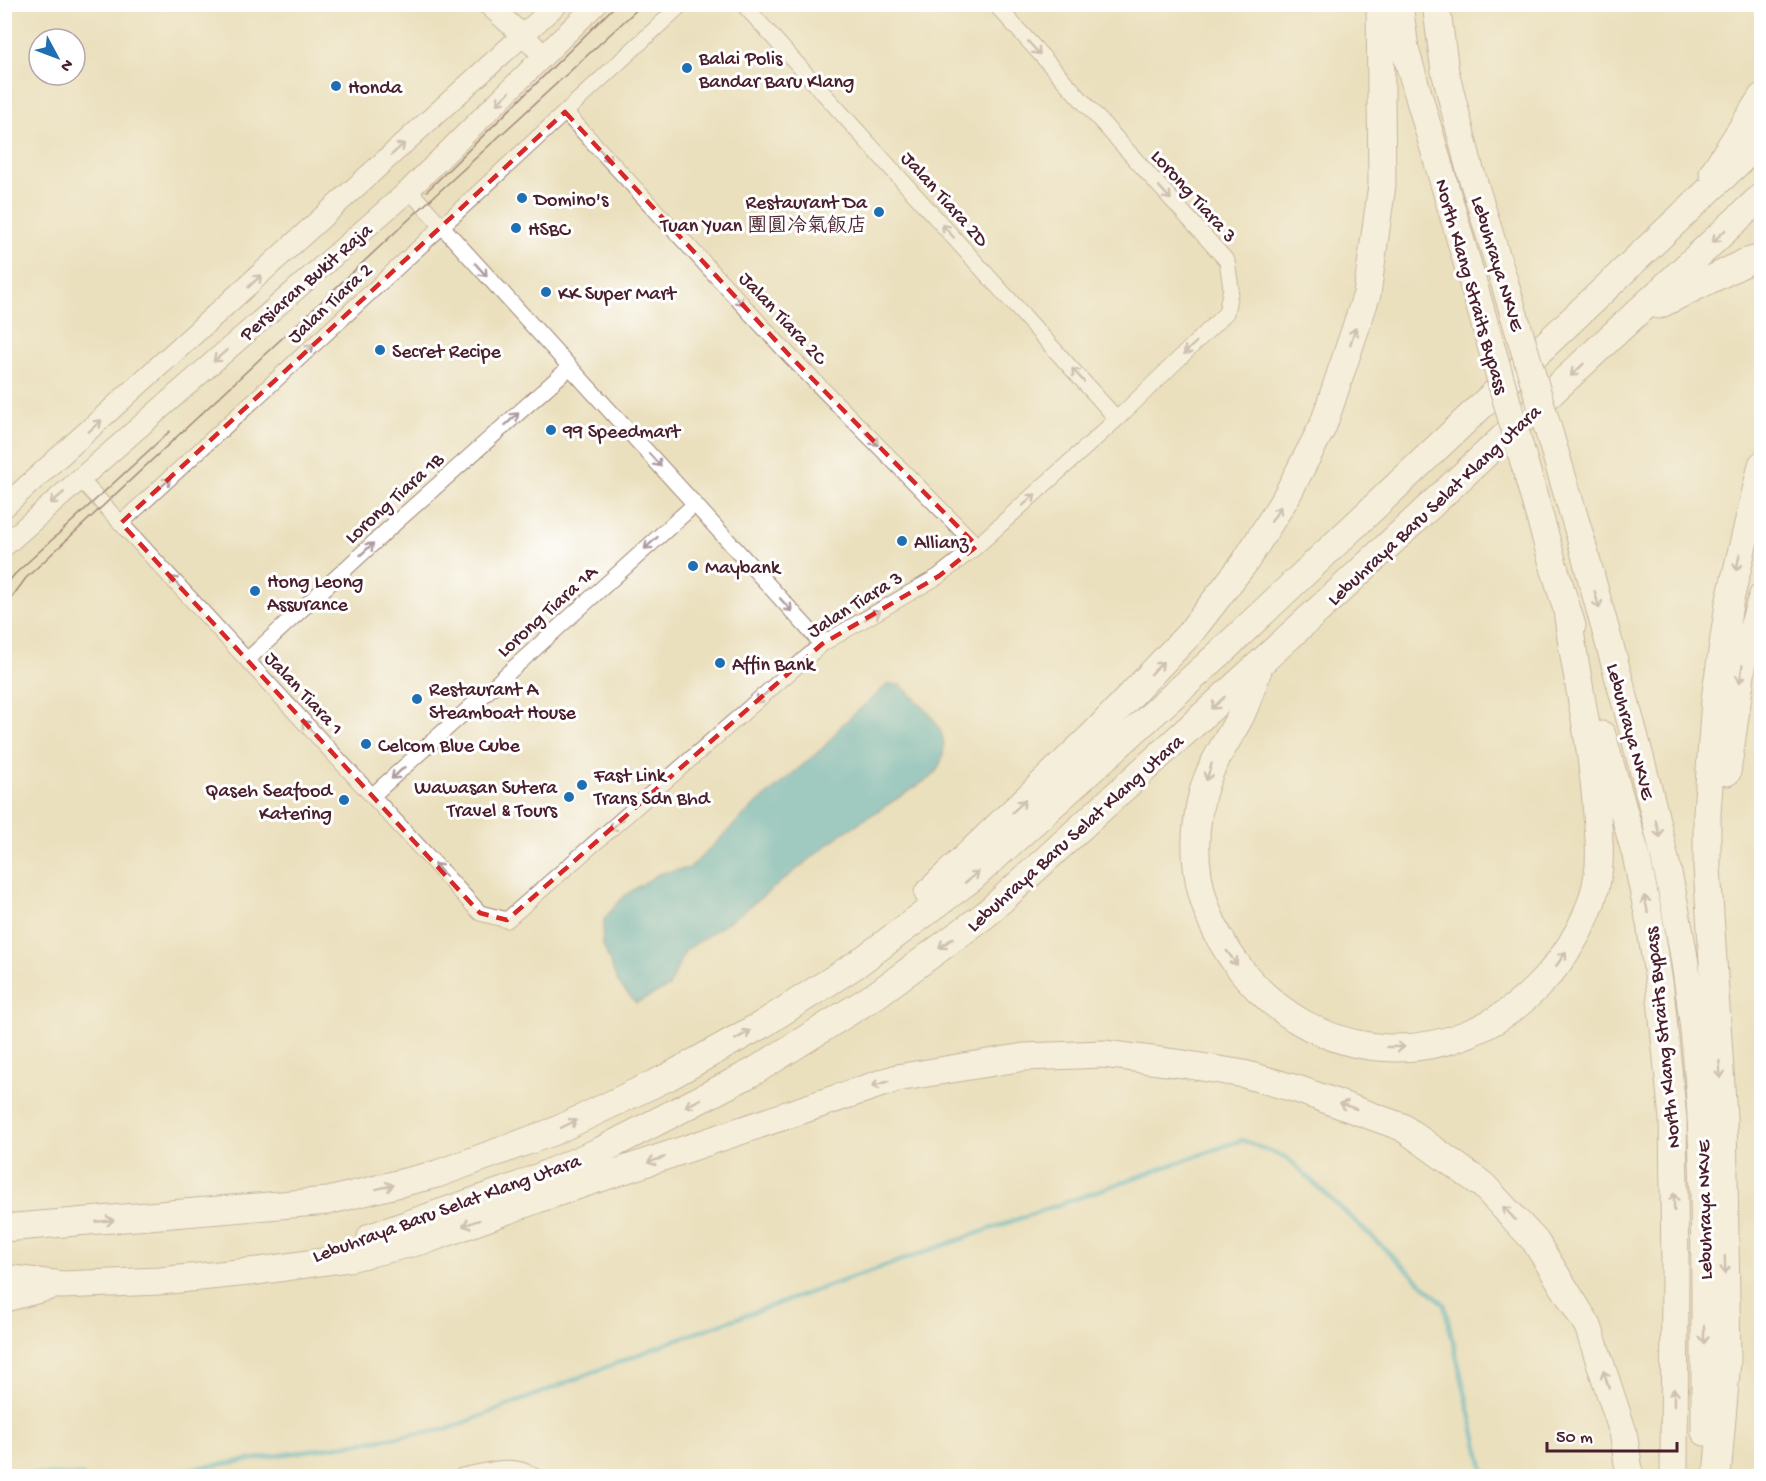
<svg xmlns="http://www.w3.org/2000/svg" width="1766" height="1481" viewBox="0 0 1766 1481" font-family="'Gochi Hand','LXGW WenKai TC',sans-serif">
  <rect width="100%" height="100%" fill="#fff"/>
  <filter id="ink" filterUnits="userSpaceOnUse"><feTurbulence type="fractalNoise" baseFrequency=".0167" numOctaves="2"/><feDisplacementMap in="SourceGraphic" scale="12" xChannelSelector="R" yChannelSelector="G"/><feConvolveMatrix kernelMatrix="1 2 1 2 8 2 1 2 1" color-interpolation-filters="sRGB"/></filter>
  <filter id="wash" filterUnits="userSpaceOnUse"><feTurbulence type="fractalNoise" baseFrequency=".008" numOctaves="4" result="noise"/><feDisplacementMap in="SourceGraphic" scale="24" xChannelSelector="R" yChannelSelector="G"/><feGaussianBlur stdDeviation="1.35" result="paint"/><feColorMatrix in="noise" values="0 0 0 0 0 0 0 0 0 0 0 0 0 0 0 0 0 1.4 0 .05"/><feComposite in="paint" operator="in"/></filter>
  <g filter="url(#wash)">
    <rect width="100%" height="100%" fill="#ebe0be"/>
    <!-- water -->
    <path fill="#44adc3" stroke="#476677" stroke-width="1.5" d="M888 684 901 685C927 711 962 737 933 776L843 833 744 911 685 951 669 987 636 1003 618 983 602 943 604 919 625 895 660 873 690 868 746 813 825 746 842 725Z"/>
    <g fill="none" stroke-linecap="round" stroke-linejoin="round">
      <!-- stream -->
      <path stroke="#44adc3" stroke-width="5" d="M4 1473 83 1476
        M146 1476 448 1429 678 1339 1242 1140 1287 1158 1444 1304 1485 1476"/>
    </g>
  </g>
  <g filter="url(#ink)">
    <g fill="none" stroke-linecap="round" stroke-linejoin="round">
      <defs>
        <path id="street" d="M743 4 1117 419
          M565 112 790 356 977 546
          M409 190 822 644
          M80 479 480 913 507 920 822 644 939 576 977 546 1117 419 1226 313 1231 288 1227 261 995 4
          M121 523 682 4
          M247 660 394 524 570 367
          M372 796 695 504
          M462 1476C486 1472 512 1461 534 1476"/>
        <path id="secondary" d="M488 4 534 46
          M4 507 557 4
          M4 546 409 190 596 4"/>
        <path id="primary" d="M4 1300 57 1286"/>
        <path id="highway" d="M1399 4 1405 49 1477 297
          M1436 4 1445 71 1470 170 1504 281
          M1713 173 1762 97
          M1659 305 1746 262 1762 258
          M1582 543C1619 684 1664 826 1686 970 1710 1123 1704 1278 1705 1432
          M1554 567 1572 626
          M1258 670C1252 686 1247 704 1239 719 1219 756 1204 772 1198 816 1190 869 1204 919 1235 962 1312 1068 1453 1078 1543 981 1569 953 1593 913 1598 874 1601 855 1599 834 1597 816 1593 746 1576 679 1567 610
          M1602 735 1636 855 1650 923 1660 989 1673 1119 1675 1268 1674 1476
          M1727 772 1743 661 1762 597
          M928 893 1092 736 1190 633 1245 562 1286 497 1323 426 1367 294 1382 185 1380 4
          M4 1228 328 1201 437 1174 555 1131 668 1077 763 1024 857 964 972 878 1219 654 1762 140
          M371 1237 518 1186 602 1150 753 1072 876 995 985 915 1338 592 1762 196
          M4 1278 62 1285 160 1281 258 1271 349 1258 429 1239 538 1199 897 1078 1024 1057 1104 1054 1183 1064 1244 1074 1300 1090 1402 1127 1483 1185 1535 1241 1588 1326 1623 1432 1630 1476
          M1717 1476 1727 1360 1723 1117 1707 867V813L1715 699 1729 604 1762 465"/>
      </defs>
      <!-- street casing -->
      <use href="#street" stroke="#9a8074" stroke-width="17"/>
      <!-- secondary casing -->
      <use href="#secondary" stroke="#9a8074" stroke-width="23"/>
      <!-- primary casing -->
      <use href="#primary" stroke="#9a8074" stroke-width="26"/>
      <!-- highway casing -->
      <use href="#highway" stroke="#9a8074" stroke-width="29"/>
      <!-- street -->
      <use href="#street" stroke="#fff" stroke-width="15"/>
      <!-- secondary -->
      <use href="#secondary" stroke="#fff" stroke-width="21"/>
      <!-- primary -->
      <use href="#primary" stroke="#fff" stroke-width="24"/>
      <!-- highway -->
      <use href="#highway" stroke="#fff" stroke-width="27"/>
      <!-- tram -->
      <path stroke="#4a1f2b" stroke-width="1.5" d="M427 191 617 4
        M4 587 15 574 170 431
        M4 608 26 578 405 223 643 4"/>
      <defs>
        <path id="highway-bridge" d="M1504 281 1582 543
          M1477 297 1554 567"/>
      </defs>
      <!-- highway-bridge casing -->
      <use href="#highway-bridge" stroke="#9a8074" stroke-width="29" stroke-linecap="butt"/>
      <!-- highway-bridge -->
      <use href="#highway-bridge" stroke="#fff" stroke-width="27"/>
    </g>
    <!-- one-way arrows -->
    <defs><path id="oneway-shaft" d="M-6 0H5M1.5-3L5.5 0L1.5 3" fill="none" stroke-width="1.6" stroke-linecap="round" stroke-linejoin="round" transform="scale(1.5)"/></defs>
    <g stroke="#ae9aa0">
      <use href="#oneway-shaft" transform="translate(1034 48) rotate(48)"/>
      <use href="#oneway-shaft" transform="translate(503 98) rotate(136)"/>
      <use href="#oneway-shaft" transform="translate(398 149) rotate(-42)"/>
      <use href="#oneway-shaft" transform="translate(605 155) rotate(47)"/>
      <use href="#oneway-shaft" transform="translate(1165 193) rotate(48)"/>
      <use href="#oneway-shaft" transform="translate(948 231) rotate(-132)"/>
      <use href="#oneway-shaft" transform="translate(1719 236) rotate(136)"/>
      <use href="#oneway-shaft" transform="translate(481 270) rotate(48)"/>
      <use href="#oneway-shaft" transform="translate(255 281) rotate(-43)"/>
      <use href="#oneway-shaft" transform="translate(737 298) rotate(48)"/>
      <use href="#oneway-shaft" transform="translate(1353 336) rotate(-72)"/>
      <use href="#oneway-shaft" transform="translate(1190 348) rotate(136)"/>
      <use href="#oneway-shaft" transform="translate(307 351) rotate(-43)"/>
      <use href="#oneway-shaft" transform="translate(220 356) rotate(139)"/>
      <use href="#oneway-shaft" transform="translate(1577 370) rotate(137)"/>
      <use href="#oneway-shaft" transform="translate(1078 375) rotate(-132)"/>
      <use href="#oneway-shaft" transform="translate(512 419) rotate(-42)"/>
      <use href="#oneway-shaft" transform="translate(95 426) rotate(-42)"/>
      <use href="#oneway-shaft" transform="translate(872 439) rotate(45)"/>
      <use href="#oneway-shaft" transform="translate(655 460) rotate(48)"/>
      <use href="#oneway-shaft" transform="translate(164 484) rotate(-43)"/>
      <use href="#oneway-shaft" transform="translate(57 498) rotate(140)"/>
      <use href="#oneway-shaft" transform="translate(1029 500) rotate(-42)"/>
      <use href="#oneway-shaft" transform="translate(1276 514) rotate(-58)"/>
      <use href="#oneway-shaft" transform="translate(651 543) rotate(138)"/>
      <use href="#oneway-shaft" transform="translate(367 549) rotate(-43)"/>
      <use href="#oneway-shaft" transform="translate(1738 562) rotate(102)"/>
      <use href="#oneway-shaft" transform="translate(176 583) rotate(-133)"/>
      <use href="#oneway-shaft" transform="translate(1597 600) rotate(75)"/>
      <use href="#oneway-shaft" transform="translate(786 605) rotate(48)"/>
      <use href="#oneway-shaft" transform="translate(873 615) rotate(-30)"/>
      <use href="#oneway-shaft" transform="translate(1157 668) rotate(-46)"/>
      <use href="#oneway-shaft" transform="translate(1741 674) rotate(99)"/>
      <use href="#oneway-shaft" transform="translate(762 697) rotate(139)"/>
      <use href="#oneway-shaft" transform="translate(1218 703) rotate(137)"/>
      <use href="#oneway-shaft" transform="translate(308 727) rotate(-133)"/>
      <use href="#oneway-shaft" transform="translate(1209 772) rotate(108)"/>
      <use href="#oneway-shaft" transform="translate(398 773) rotate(138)"/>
      <use href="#oneway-shaft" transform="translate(1019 806) rotate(-44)"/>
      <use href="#oneway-shaft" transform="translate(616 825) rotate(139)"/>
      <use href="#oneway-shaft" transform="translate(1658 829) rotate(75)"/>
      <use href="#oneway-shaft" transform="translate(440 870) rotate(-133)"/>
      <use href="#oneway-shaft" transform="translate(972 877) rotate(-40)"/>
      <use href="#oneway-shaft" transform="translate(1646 904) rotate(-102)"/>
      <use href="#oneway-shaft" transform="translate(946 943) rotate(144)"/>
      <use href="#oneway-shaft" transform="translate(1232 958) rotate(54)"/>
      <use href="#oneway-shaft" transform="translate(1561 959) rotate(-56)"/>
      <use href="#oneway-shaft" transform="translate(743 1035) rotate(-29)"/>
      <use href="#oneway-shaft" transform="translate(1396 1047)"/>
      <use href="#oneway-shaft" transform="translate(1720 1070) rotate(86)"/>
      <use href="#oneway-shaft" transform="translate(880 1084) rotate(161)"/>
      <use href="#oneway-shaft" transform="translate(693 1103) rotate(153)"/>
      <use href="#oneway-shaft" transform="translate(1348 1106) rotate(-160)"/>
      <use href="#oneway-shaft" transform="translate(569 1124) rotate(-26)"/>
      <use href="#oneway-shaft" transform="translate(656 1160) rotate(162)"/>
      <use href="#oneway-shaft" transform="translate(385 1187) rotate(-14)"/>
      <use href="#oneway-shaft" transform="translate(1674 1202) rotate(-91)"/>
      <use href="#oneway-shaft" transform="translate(1509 1213) rotate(-133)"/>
      <use href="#oneway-shaft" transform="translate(105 1221) rotate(-5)"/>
      <use href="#oneway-shaft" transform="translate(471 1223) rotate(160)"/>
      <use href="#oneway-shaft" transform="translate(1725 1265) rotate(89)"/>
      <use href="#oneway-shaft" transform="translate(1704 1335) rotate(90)"/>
      <use href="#oneway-shaft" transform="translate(1606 1379) rotate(-108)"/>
      <use href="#oneway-shaft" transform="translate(1674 1397) rotate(-89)"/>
    </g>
  </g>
  <!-- marked area -->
  <path d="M0 0H1766V1481H0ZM565 112 790 356 977 546 939 576 822 644 507 920 480 913 121 523Z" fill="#ebe0be" fill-opacity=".55" fill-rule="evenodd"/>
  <path fill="none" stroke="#d62828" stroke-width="4.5" stroke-dasharray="12 8" stroke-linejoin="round" d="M565 112 790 356 977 546 939 576 822 644 507 920 480 913 121 523Z"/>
  <!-- markers -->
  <g fill="#1f6fb2" stroke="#fff" stroke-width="2">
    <circle cx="687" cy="68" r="6"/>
    <circle cx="336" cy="86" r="6"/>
    <circle cx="522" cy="198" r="6"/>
    <circle cx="879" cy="212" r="6"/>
    <circle cx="516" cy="228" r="6"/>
    <circle cx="546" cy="292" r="6"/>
    <circle cx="380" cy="350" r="6"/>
    <circle cx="551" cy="430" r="6"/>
    <circle cx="902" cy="541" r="6"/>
    <circle cx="693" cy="566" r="6"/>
    <circle cx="255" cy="591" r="6"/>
    <circle cx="720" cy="663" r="6"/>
    <circle cx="417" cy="699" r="6"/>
    <circle cx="366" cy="744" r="6"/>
    <circle cx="582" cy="785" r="6"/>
    <circle cx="569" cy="797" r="6"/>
    <circle cx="344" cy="800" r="6"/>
  </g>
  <g text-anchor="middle" stroke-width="6" stroke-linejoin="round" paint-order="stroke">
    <!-- poi labels -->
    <g font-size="20" fill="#4a1f2b" stroke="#fff" text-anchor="start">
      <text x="699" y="64">Balai Polis<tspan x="699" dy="23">Bandar Baru Klang</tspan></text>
      <text x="348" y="93">Honda</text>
      <text x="534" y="205">Domino's</text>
      <text x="867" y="208" text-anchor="end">Restaurant Da<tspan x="867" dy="23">Tuan Yuan 團圓冷氣飯店</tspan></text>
      <text x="528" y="235">HSBC</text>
      <text x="558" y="299">KK Super Mart</text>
      <text x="392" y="357">Secret Recipe</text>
      <text x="563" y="437">99 Speedmart</text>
      <text x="914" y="548">Allianz</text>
      <text x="705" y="573">Maybank</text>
      <text x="267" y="587">Hong Leong<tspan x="267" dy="23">Assurance</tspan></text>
      <text x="732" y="670">Affin Bank</text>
      <text x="429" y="695">Restaurant A<tspan x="429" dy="23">Steamboat House</tspan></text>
      <text x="378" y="751">Celcom Blue Cube</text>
      <text x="594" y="781">Fast Link<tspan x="594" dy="23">Trans Sdn Bhd</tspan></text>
      <text x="557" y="793" text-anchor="end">Wawasan Sutera<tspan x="557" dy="23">Travel &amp; Tours</tspan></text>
      <text x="332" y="796" text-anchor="end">Qaseh Seafood<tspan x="332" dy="23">Katering</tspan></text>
    </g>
    <!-- street labels -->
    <g font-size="20" fill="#4a1f2b" stroke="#fff">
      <text transform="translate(1195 195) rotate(48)" y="7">Lorong Tiara 3</text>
      <text transform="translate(946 198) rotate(48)" y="7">Jalan Tiara 2D</text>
      <text transform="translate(1499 263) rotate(73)" y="7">Lebuhraya NKVE</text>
      <text transform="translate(305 281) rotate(-41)" y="7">Persiaran Bukit Raja</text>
      <text transform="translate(1473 286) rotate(74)" y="7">North Klang Straits Bypass</text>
      <text transform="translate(329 302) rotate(-43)" y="7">Jalan Tiara 2</text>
      <text transform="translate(784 317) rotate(47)" y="7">Jalan Tiara 2C</text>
      <text transform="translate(393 497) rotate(-42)" y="7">Lorong Tiara 1B</text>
      <text transform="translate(1433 504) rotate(-43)" y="7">Lebuhraya Baru Selat Klang Utara</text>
      <text transform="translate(854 603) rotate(-32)" y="7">Jalan Tiara 3</text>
      <text transform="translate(546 610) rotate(-42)" y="7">Lorong Tiara 1A</text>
      <text transform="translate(305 692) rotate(47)" y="7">Jalan Tiara 1</text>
      <text transform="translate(1632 731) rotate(75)" y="7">Lebuhraya NKVE</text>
      <text transform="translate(1074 832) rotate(-42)" y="7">Lebuhraya Baru Selat Klang Utara</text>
      <text transform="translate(1661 1038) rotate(-96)" y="7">North Klang Straits Bypass</text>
      <text transform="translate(446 1207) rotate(-20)" y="7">Lebuhraya Baru Selat Klang Utara</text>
      <text transform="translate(1703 1210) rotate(-91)" y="7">Lebuhraya NKVE</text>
    </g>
  </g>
  <!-- margin -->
  <rect width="1766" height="1481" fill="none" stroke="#fff" stroke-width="24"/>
  <!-- north arrow -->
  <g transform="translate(57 57) rotate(131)"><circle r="28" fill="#ffffff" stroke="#b7a5aa" stroke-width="1.5"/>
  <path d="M0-4.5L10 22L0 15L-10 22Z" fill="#1f6fb2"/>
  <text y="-9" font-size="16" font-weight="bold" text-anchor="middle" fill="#4a1f2b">N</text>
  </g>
  <!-- scale -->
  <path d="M1547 1442v9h130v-9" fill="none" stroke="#4a1f2b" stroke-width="3"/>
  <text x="1556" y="1442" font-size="18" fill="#4a1f2b" stroke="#ffffff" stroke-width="4.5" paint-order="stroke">50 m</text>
</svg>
